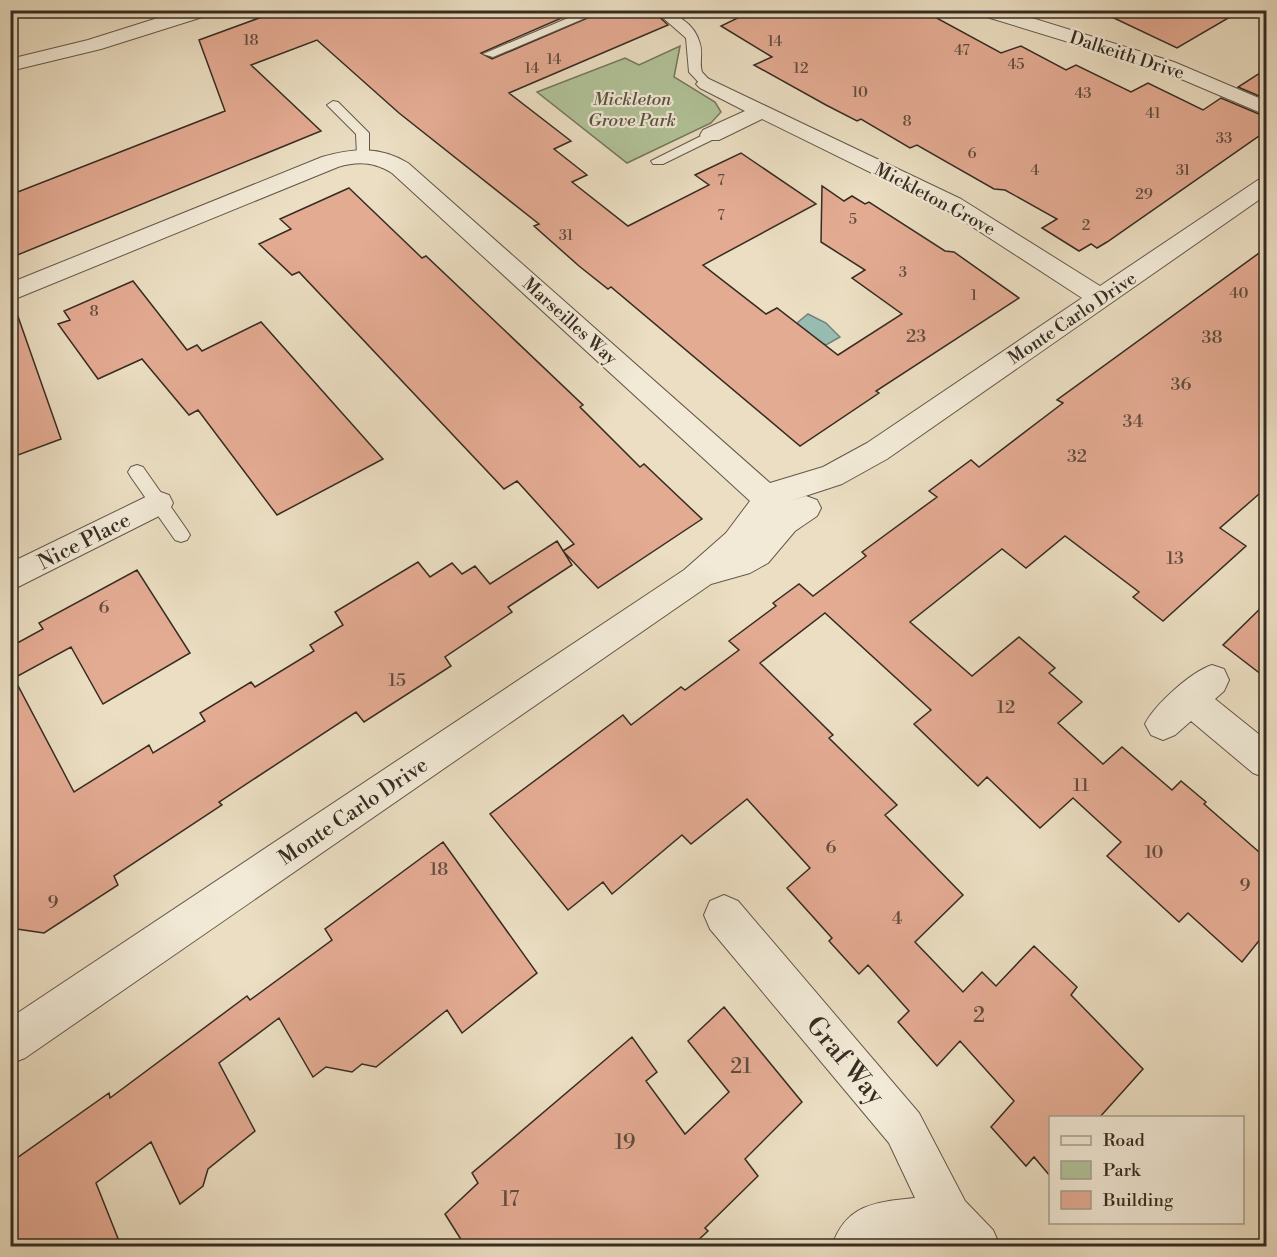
<svg xmlns="http://www.w3.org/2000/svg" width="1277" height="1257" viewBox="0 0 1277 1257" font-family="'Libre Bodoni',serif">
  <rect width="100%" height="100%" fill="#ebdec2"/>
  <filter id="stains"><feTurbulence type="fractalNoise" baseFrequency=".00333" numOctaves="4"/><feColorMatrix values="0 0 0 0 .2 0 0 0 0 .09 0 0 0 0 .02 0 0 0 .5 -.17"/></filter>
  <radialGradient id="worn" r=".72"><stop offset=".6" stop-color="#630" stop-opacity="0"/><stop offset="1" stop-color="#630" stop-opacity=".3"/></radialGradient>
  <!-- green -->
  <path fill="#b1c298" stroke="#74775d" stroke-width="1.5" d="M680 46 674 77 715 102 721 112 711 123 627 163 537 92 625 58 639 65Z"/>
  <!-- water -->
  <path fill="#98bcb1" stroke="#718278" stroke-width="1.5" d="M808 314 826 323 840 337 826 345C816 341 806 332 798 325V322Z"/>
  <!-- building -->
  <path fill="#e4ab93" stroke="#372c22" stroke-width="1.5" d="M281 10H580L481 53 492 59 606 10H652L668 25 509 93 571 141 554 149 587 175 572 182 628 226 709 185 695 175 741 153 816 204 703 265 766 314 777 308 838 355 902 314 852 278 865 270 821 242 822 186 844 201 852 196 865 204 869 202 945 251 954 252 1019 298 876 391 879 393 800 446 611 287 608 289 579 266 534 226 539 224 399 113 317 40 251 65 321 131 10 258V195L225 111 199 40Z
    M754 10H922L1001 53 1021 46 1066 70 1076 65 1131 92 1148 83 1203 110 1221 98 1266 117V131L1107 242 1097 248 1091 244 1079 251 1042 228 1057 219 1005 190 994 189 917 145 910 148 861 119 857 121 826 105 754 65 772 57 721 26Z
    M1097 10H1242L1177 48Z
    M1266 69V99L1238 87Z
    M349 188 422 258 426 256 500 326 583 405 580 407 640 467 644 464 702 519 598 588 563 551 574 544 517 481 504 489 299 272 292 275 259 244 291 229 280 219Z
    M1266 248V488L1220 528 1246 546 1163 621 1133 597 1139 592 1065 536 1026 568 1002 549 910 622 972 676 1019 637 1055 668 1049 673 1082 702 1058 723 1103 764 1122 747 1172 790 1181 781 1206 802 1204 804 1266 858V932L1242 962 1188 913 1179 922 1107 856 1121 842 1073 798 1040 828 987 777 978 786 914 724 931 710 825 613 760 663 833 735 829 738 897 805 885 815 963 895 915 942 963 992 982 972 996 986 1034 946 1077 987 1071 995 1143 1069 1099 1118H1050V1176L1034 1157 1026 1166 991 1127 1014 1101 960 1041 937 1066 898 1022 909 1011 868 965 859 974 829 941 832 938 787 888 810 868 747 799 691 844 682 835 612 894 603 882 568 910 490 814 623 715 631 725 681 687 685 690 739 650 729 641 776 606 773 603 799 584 813 596 866 556 862 552 937 497 929 491 971 460 979 467 1063 403 1057 400Z
    M133 281 187 350 197 345 202 351 261 322 383 459 277 515 198 410 189 415 142 359 98 379 58 324 70 320 64 311Z
    M15 308 61 439 10 458V309Z
    M557 541 572 565 508 607 512 612 445 657 451 666 364 722 356 712 219 802 222 805 114 876 118 885 44 933 10 928V647L43 629 39 623 137 570 190 653 103 704 71 647 14 678 74 792 149 745 153 753 205 721 200 713 251 682 255 687 314 651 310 645 343 625 335 612 418 562 430 577 452 563 462 574 475 566 490 584Z
    M1266 603V678L1223 645Z
    M443 842 537 973 462 1033 447 1010 376 1067 362 1064 352 1072 326 1067 313 1077 279 1018 219 1063 255 1131 208 1169 203 1186 180 1204 151 1142 96 1183 121 1246H10V1163L109 1093 110 1098 247 996 250 1000 332 940 325 929Z
    M724 1007 802 1102 745 1159 758 1176 705 1228 708 1231 692 1246H465L445 1214 478 1183 472 1173 632 1037 657 1072 646 1081 685 1134 729 1092 688 1041Z"/>
  <g fill="none" stroke-linecap="round" stroke-linejoin="round">
    <defs>
      <path id="service" d="M587 10H604L493 57 483 54Z
        M654 10C673 10 695 23 700 44 703 53 699 63 702 72L713 84 711 87H703L689 72 686 38Z
        M333 101 338 102 369 133V158H359L357 155 356 134 327 105Z
        M711 131 716 132V138L663 164H653L651 161Z
        M137 465 143 467 187 530 190 535 187 540 181 542 175 540 131 477 128 472 131 467Z"/>
      <path id="minor" d="M183 10H214L212 14 101 49 10 71V59L88 40Z
        M975 10H1006L1174 62 1266 101V115L1160 70 977 14Z
        M707 78 961 199 1100 286 1258 180 1266 178V195L887 459 842 484 790 501 806 496 817 500 821 508 817 516 795 531 768 563 750 573 711 584 25 1058 10 1064V1018L684 570 726 533 750 501 392 173C374 162 358 161 338 167L10 301V283L322 157C353 148 380 146 408 163L770 483 823 467 867 443 1082 298 945 209 762 119 719 140H703L700 135 703 130 745 111 700 88 696 84 700 80Z
        M158 491 169 495 173 503 169 511 10 591V563Z
        M1212 665 1224 669 1229 680 1224 691 1215 699 1266 740V778L1253 773 1191 721 1175 735 1163 740 1151 735 1145 724C1155 704 1191 672 1212 665Z
        M724 895 738 901 919 1113 965 1201 993 1230 1000 1246H945L940 1241 888 1246H832C846 1204 876 1202 915 1198L889 1143 710 929 704 915 710 901Z"/>
    </defs>
    <!-- service casing -->
    <use href="#service" stroke="#64584a" stroke-width="2"/>
    <!-- minor casing -->
    <use href="#minor" stroke="#64584a" stroke-width="2"/>
    <!-- service -->
    <use href="#service" fill="#f2ead7" fill-rule="evenodd"/>
    <!-- minor -->
    <use href="#minor" fill="#f2ead7" fill-rule="evenodd"/>
  </g>
  <g text-anchor="middle" stroke-width="4.5" stroke-linejoin="round" paint-order="stroke">
    <!-- far-number labels -->
    <g font-size="15" fill="#624c3e">
      <text x="251" y="45">18</text>
      <text x="775" y="46">14</text>
      <text x="962" y="55">47</text>
      <text x="554" y="64">14</text>
      <text x="1016" y="69">45</text>
      <text x="532" y="73">14</text>
      <text x="801" y="73">12</text>
      <text x="860" y="97">10</text>
      <text x="1083" y="98">43</text>
      <text x="1153" y="118">41</text>
      <text x="907" y="126">8</text>
      <text x="1224" y="143">33</text>
      <text x="972" y="158">6</text>
      <text x="1035" y="175">4</text>
      <text x="1183" y="175">31</text>
      <text x="721" y="185">7</text>
      <text x="1144" y="199">29</text>
      <text x="721" y="220">7</text>
      <text x="853" y="224">5</text>
      <text x="1086" y="230">2</text>
      <text x="566" y="240">31</text>
      <text x="903" y="277">3</text>
      <text x="1239" y="298">40</text>
      <text x="974" y="300">1</text>
      <text x="94" y="316">8</text>
    </g>
    <!-- far-street labels -->
    <g font-size="18" fill="#372c22" stroke="#f2ead7">
      <text transform="translate(1127 55) rotate(18)" y="6">Dalkeith Drive</text>
      <text transform="translate(935 199) rotate(28)" y="6">Mickleton Grove</text>
      <text transform="translate(1072 318) rotate(-34)" y="6">Monte Carlo Drive</text>
      <text transform="translate(570 321) rotate(42)" y="6">Marseilles Way</text>
    </g>
    <!-- far-park labels -->
    <g font-size="18" font-style="italic" fill="#565240" stroke="#f2ead7">
      <text x="632" y="105">Mickleton<tspan x="632" dy="21">Grove Park</tspan></text>
    </g>
    <!-- number labels -->
    <g font-size="18" fill="#624c3e">
      <text x="916" y="342">23</text>
      <text x="1212" y="343">38</text>
      <text x="1181" y="390">36</text>
      <text x="1133" y="427">34</text>
      <text x="1077" y="462">32</text>
      <text x="1175" y="564">13</text>
      <text x="104" y="613">6</text>
      <text x="397" y="686">15</text>
      <text x="1006" y="713">12</text>
      <text x="1081" y="791">11</text>
      <text x="831" y="853">6</text>
      <text x="1154" y="858">10</text>
      <text x="439" y="875">18</text>
      <text x="1245" y="891">9</text>
      <text x="53" y="908">9</text>
      <text x="897" y="924">4</text>
    </g>
    <!-- street labels -->
    <g font-size="21" fill="#372c22" stroke="#f2ead7">
      <text transform="translate(84 541) rotate(-27)" y="7">Nice Place</text>
      <text transform="translate(353 811) rotate(-34)" y="7">Monte Carlo Drive</text>
    </g>
    <!-- near-number labels -->
    <g font-size="21" fill="#624c3e">
      <text x="979" y="1022">2</text>
      <text x="741" y="1073">21</text>
      <text x="625" y="1149">19</text>
      <text x="510" y="1206">17</text>
    </g>
    <!-- near-street labels -->
    <g font-size="26" fill="#372c22" stroke="#f2ead7">
      <text transform="translate(846 1060) rotate(50)" y="9">Graf Way</text>
    </g>
  </g>
  <!-- margin -->
  <rect width="1277" height="1257" fill="none" stroke="#ebdec2" stroke-width="36"/>
  <rect x="12" y="12" width="1253" height="1233" fill="none" stroke="#372c22" stroke-width="3"/>
  <rect x="18" y="18" width="1241" height="1221" fill="none" stroke="#372c22" stroke-width="1.5"/>
  <!-- legend -->
  <rect x="1049" y="1116" width="195" height="108" fill="#f2ead7" stroke="#a79e8f" stroke-width="1.5"/>
  <rect x="1061" y="1136" width="30" height="9" fill="#f2ead7" stroke="#a79e8f" stroke-width="1.5"/>
  <text x="1103" y="1146" font-size="18" fill="#372c22">Road</text>
  <rect x="1061" y="1161" width="30" height="18" fill="#b1c298" stroke="#a79e8f" stroke-width="1.5"/>
  <text x="1103" y="1176" font-size="18" fill="#372c22">Park</text>
  <rect x="1061" y="1191" width="30" height="18" fill="#e4ab93" stroke="#a79e8f" stroke-width="1.5"/>
  <text x="1103" y="1206" font-size="18" fill="#372c22">Building</text>
  <rect width="100%" height="100%" filter="url(#stains)"/>
  <rect width="100%" height="100%" fill="url(#worn)"/>
</svg>
